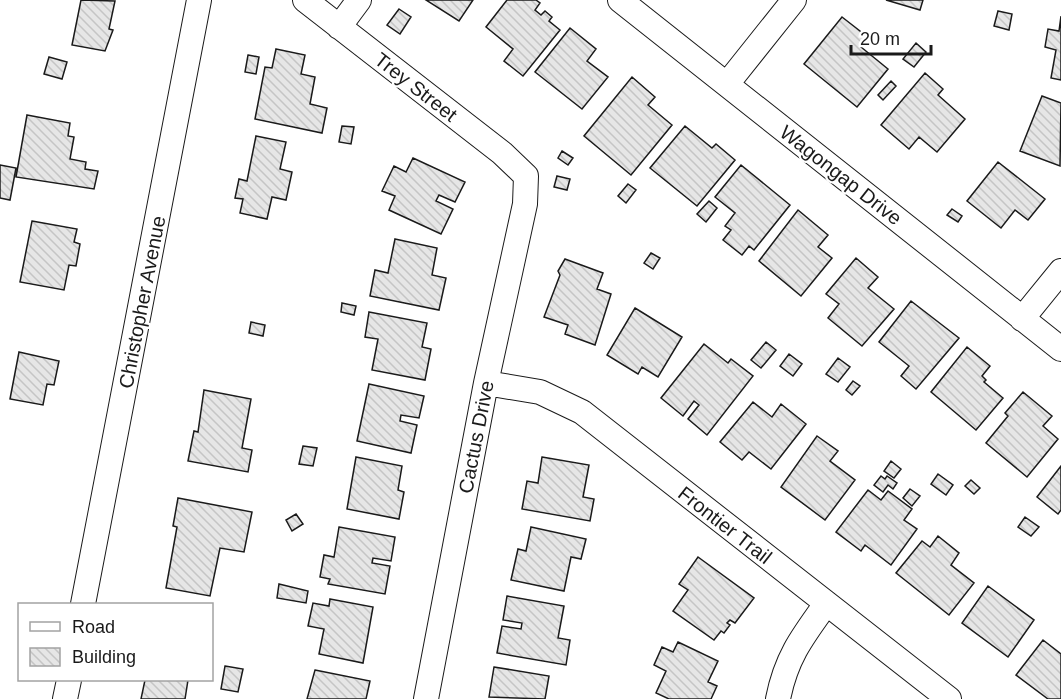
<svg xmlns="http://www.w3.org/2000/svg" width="1061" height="699" viewBox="0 0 1061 699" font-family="Helvetica,sans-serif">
  <defs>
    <pattern id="building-back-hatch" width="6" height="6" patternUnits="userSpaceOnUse" patternTransform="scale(1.5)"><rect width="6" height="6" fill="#e6e6e6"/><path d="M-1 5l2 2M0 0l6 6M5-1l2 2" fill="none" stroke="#c5c5c5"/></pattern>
  </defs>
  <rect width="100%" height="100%" fill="#fff"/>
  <!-- building -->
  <path fill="url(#building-back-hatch)" stroke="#1a1a1a" stroke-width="1.5" d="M81 0 115 1 109 29 113 30 105 51 72 45Z
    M426 0H473L459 21Z
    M507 0H536L540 3 535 10 541 15 545 11 552 17 549 21 560 30 523 76 504 61 513 49 486 27Z
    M886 0H923L920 10Z
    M399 9 411 17 400 34 387 25Z
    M998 11 1012 14 1009 30 994 26Z
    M1061 16V80L1051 78 1056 50 1045 47 1048 29 1059 31Z
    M842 17 869 38 861 47 888 69 857 107 804 64Z
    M570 28 596 49 587 61 608 77 582 109 535 72Z
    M916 43 926 52 914 67 903 59Z
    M276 49 305 55 301 74 315 77 310 104 327 108 322 133 255 119 265 67 272 68Z
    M248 55 259 57 256 74 245 72Z
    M49 57 67 62 62 79 44 74Z
    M925 73 943 89 938 95 965 119 937 152 919 137 909 149 881 125Z
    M632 77 655 97 648 105 672 125 631 175 584 136Z
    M891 81 896 86 883 100 878 95Z
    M1042 96 1061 103 1060 166 1020 151Z
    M27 115 70 123 68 136 74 137 70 159 86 162 85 169 98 171 94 189 16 177Z
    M342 126 354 127 351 144 339 142Z
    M685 126 712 148 716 144 735 160 697 206 650 168Z
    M256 136 286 142 280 169 292 172 286 200 272 197 267 219 240 213 243 199 235 198 239 179 247 181Z
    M562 151 573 158 568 165 558 158Z
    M413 158 465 182 455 202 439 195 436 201 453 209 441 234 389 210 395 196 382 191 394 166 406 172Z
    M998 162 1045 199 1028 220 1015 210 1001 228 967 201Z
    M0 165 16 168 10 200 0 198Z
    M741 165 790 205 754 250 749 246 742 255 723 240 731 230 725 226 735 213 715 197Z
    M557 176 570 179 567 190 554 187Z
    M628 184 636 190 626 203 618 196Z
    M709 201 717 208 706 222 697 214Z
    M952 209 962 216 958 222 947 215Z
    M798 210 828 235 818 247 832 258 801 296 759 261Z
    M32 221 77 229 74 242 80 244 76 266 69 265 64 290 20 282Z
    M395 239 437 248 432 275 446 278 439 310 370 296 375 270 388 273Z
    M651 253 660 258 653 269 644 263Z
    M856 258 878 277 868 288 894 309 862 346 828 318 839 304 826 294Z
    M565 259 603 273 597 289 611 294 595 345 565 334 568 325 544 317 560 275 558 271Z
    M911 301 959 338 916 389 901 376 909 366 879 342Z
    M342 303 356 306 354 315 341 312Z
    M635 308 682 337 658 377 642 367 638 374 607 355Z
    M369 312 427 323 422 347 431 349 425 380 372 370 378 339 365 337Z
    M251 322 265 325 263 336 249 333Z
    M766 342 776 350 761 368 751 360Z
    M704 344 728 363 731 359 753 376 707 435 688 419 699 405 694 401 683 416 661 398Z
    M967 347 990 366 982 376 986 380 984 382 1003 398 976 430 931 392Z
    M19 352 59 361 54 385 47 384 43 405 10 399Z
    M789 354 802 364 793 376 780 366Z
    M838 358 850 367 838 382 826 374Z
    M853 381 860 386 852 395 846 390Z
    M369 384 424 396 419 418 401 415 400 421 417 425 411 453 357 441Z
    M204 390 251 399 242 448 252 450 248 472 188 461 194 431 198 432Z
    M1023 392 1052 416 1043 426 1058 439 1027 477 986 443 1008 416 1005 413Z
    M753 402 772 417 781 404 806 424 771 469 749 452 742 460 720 442Z
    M817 436 838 451 830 461 855 480 825 520 781 487Z
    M303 446 317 448 313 466 299 464Z
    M356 457 402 466 398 490 404 492 399 519 347 509Z
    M542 457 589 465 583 497 594 499 590 521 522 509 527 481 538 483Z
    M891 461 901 469 894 478 884 471Z
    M1061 466V510L1058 514 1037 497Z
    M938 474 953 485 946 495 931 484Z
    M881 476 885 479 887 476 897 483 893 489 888 485 883 492 874 485Z
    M971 480 980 488 974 494 965 486Z
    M910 489 920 496 912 506 903 498Z
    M868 490 881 500 888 491 912 509 904 520 917 529 891 565 865 545 861 551 836 532Z
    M178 498 252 512 244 552 220 548 210 596 166 588 177 527 173 526Z
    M296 514 303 524 292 531 286 520Z
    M1025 517 1039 527 1031 536 1018 527Z
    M339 527 395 537 391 561 373 558 372 563 390 566 385 594 328 584 330 579 320 577 324 555 334 557Z
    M531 527 586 539 581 559 571 557 564 591 511 580 518 549 526 551Z
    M938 536 959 553 951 565 974 583 949 615 896 573 922 541 930 547Z
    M698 557 754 598 735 623 730 620 727 623 730 625 724 633 721 631 714 640 673 611 688 590 679 584Z
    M279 584 308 591 306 603 277 598Z
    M988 586 1034 620 1008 657 962 623Z
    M507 596 564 606 558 638 570 640 566 665 497 653 502 626 521 629 522 623 503 620Z
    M330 599 373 607 363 663 319 654 324 629 308 626 313 603 329 606Z
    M1043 640 1061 654V699H1048L1016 675Z
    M678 642 718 661 708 682 717 686 711 699H669L656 693 666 671 654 665 662 647 673 652Z
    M225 666 243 669 238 692 221 689Z
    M494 667 549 676 545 699 489 697Z
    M315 670 370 681 366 699H307Z
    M145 680H188L185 699H141Z"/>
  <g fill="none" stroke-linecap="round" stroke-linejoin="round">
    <defs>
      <path id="minor" d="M305 0 502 153 526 176 525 204 486 383 426 699
        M620 0 1061 349
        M339 27 359 0
        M727 84 794 0
        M1022 319 1061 271
        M486 383 540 392 582 412 949 699
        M83 604 199 0
        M65 699 69 680
        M778 699C786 658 802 637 826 604"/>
    </defs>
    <!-- minor casing -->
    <use href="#minor" stroke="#1a1a1a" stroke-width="26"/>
    <!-- minor -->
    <use href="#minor" stroke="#fff" stroke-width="24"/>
  </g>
  <g text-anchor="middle" stroke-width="4.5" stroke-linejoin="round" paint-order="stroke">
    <!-- street labels -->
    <g font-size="20" fill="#1a1a1a" stroke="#fff">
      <text transform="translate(416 87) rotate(38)" y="7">Trey Street</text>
      <text transform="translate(841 175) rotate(38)" y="7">Wagongap Drive</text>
      <text transform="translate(142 302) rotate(-79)" y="7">Christopher Avenue</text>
      <text transform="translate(476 437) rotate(-79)" y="7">Cactus Drive</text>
      <text transform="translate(725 525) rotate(38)" y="7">Frontier Trail</text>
    </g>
  </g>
  <!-- legend -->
  <rect x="18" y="603" width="195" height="78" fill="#ffffff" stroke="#a3a3a3" stroke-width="1.5"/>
  <rect x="30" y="622" width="30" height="9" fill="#ffffff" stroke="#a3a3a3" stroke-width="1.5"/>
  <text x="72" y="633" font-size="18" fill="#1a1a1a">Road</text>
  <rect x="30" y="648" width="30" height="18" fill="url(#building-back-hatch)" stroke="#a3a3a3" stroke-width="1.5"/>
  <text x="72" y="663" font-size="18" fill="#1a1a1a">Building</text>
  <!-- scale -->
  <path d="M851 45v9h80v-9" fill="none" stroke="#1a1a1a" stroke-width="3"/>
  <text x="860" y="45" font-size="18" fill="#1a1a1a" stroke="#ffffff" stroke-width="4.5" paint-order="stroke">20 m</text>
</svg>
